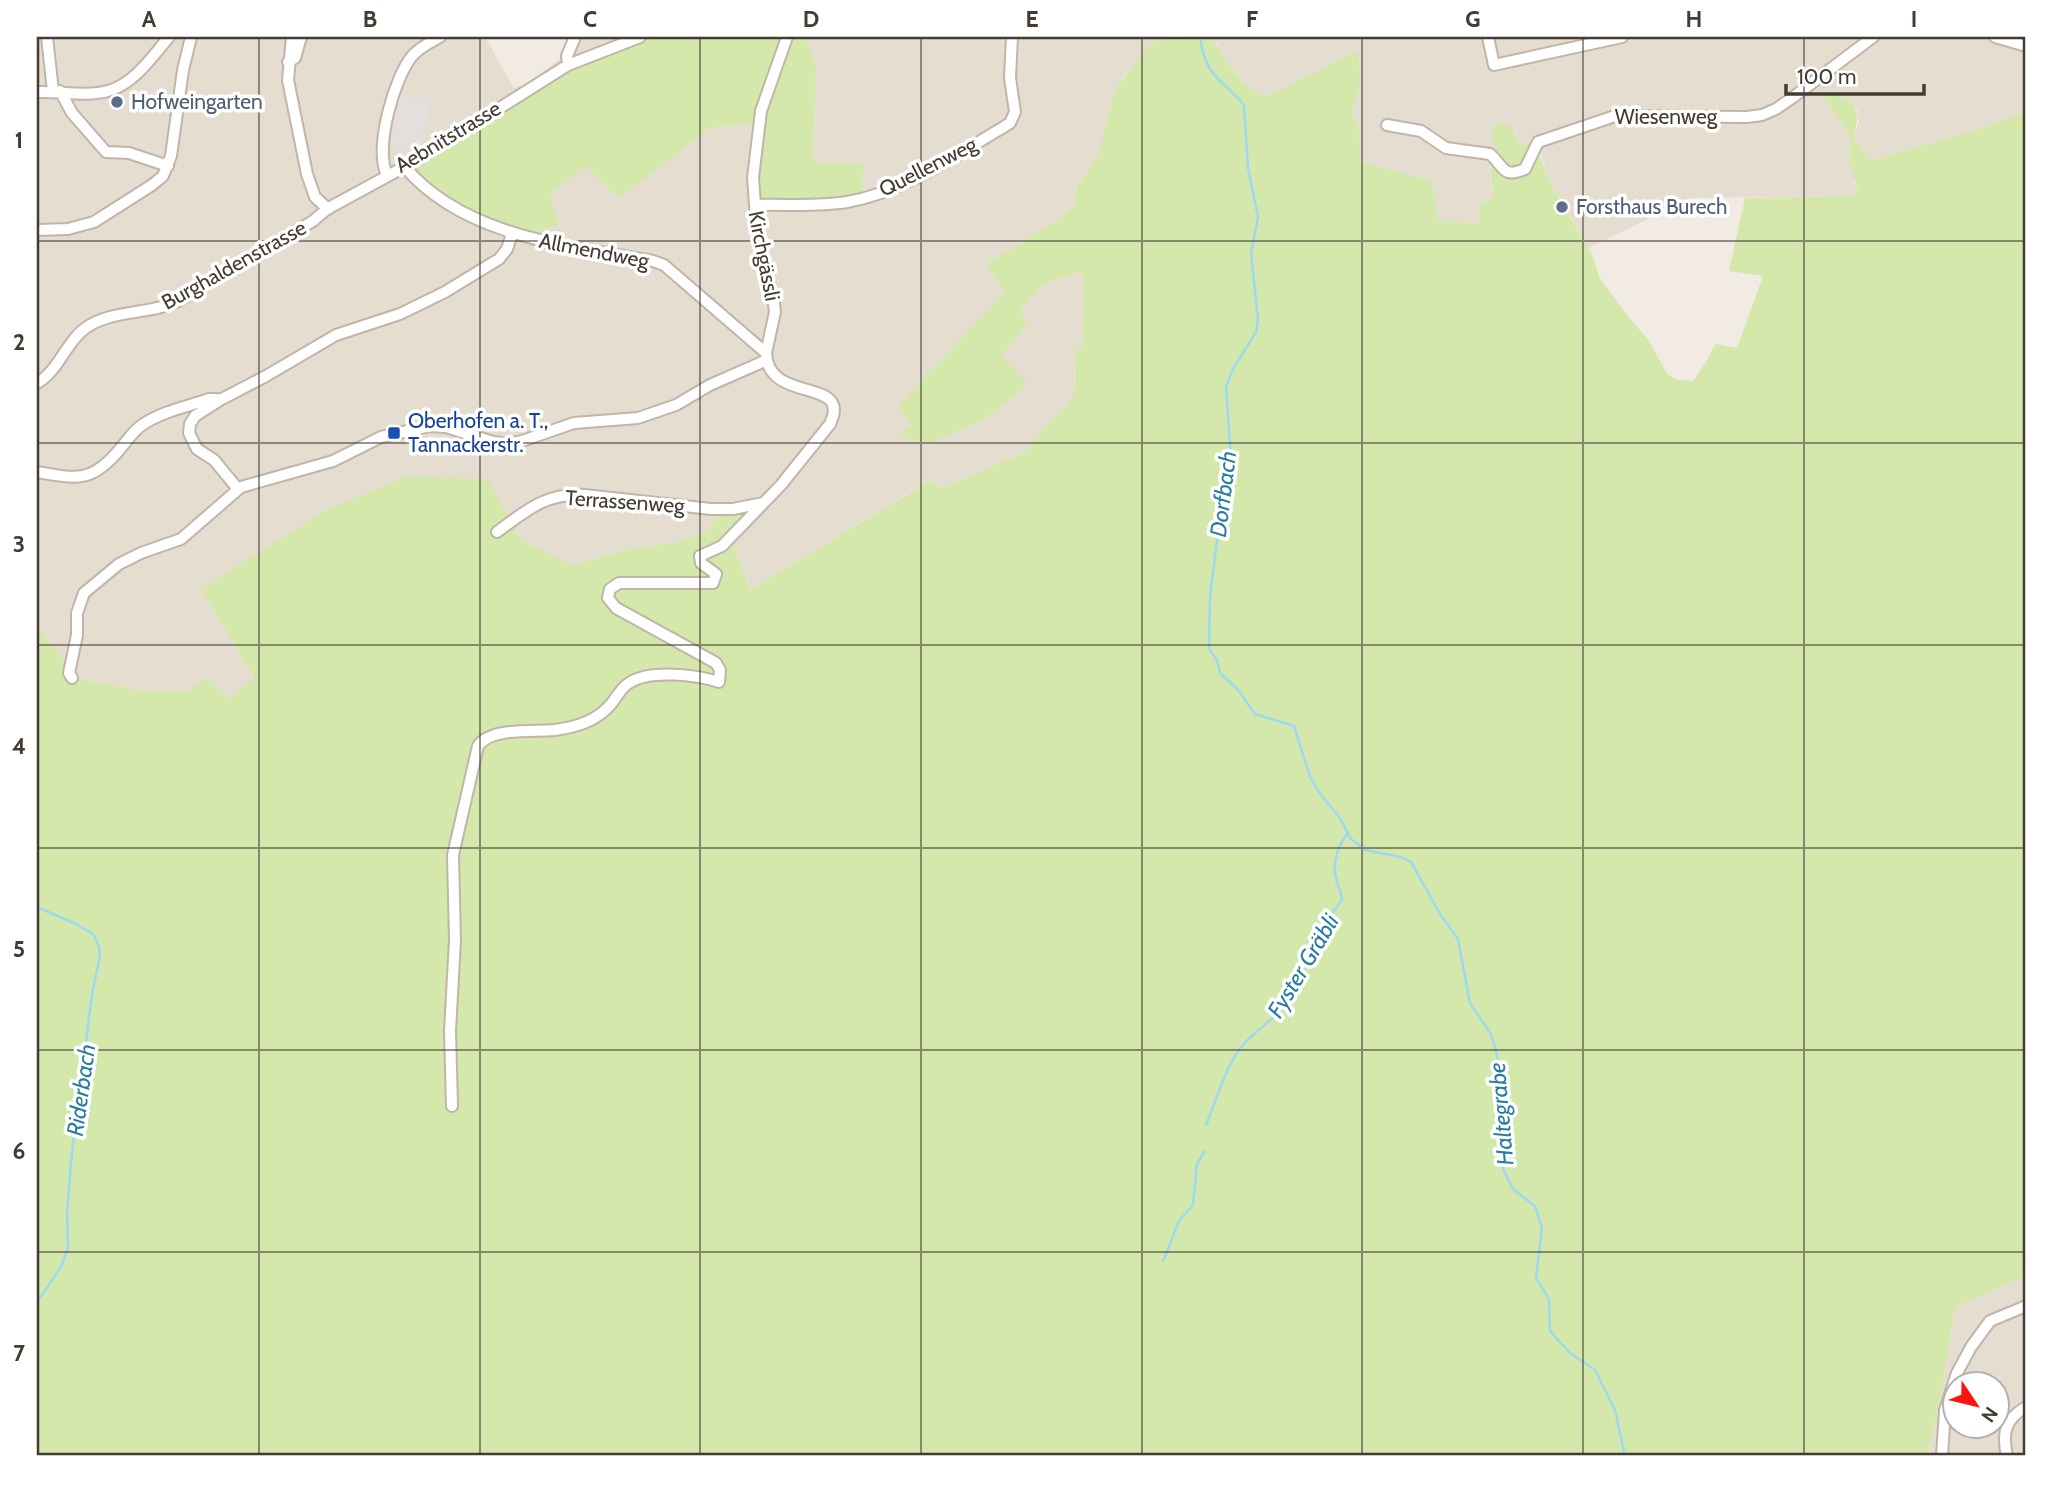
<svg xmlns="http://www.w3.org/2000/svg" width="2063" height="1493" viewBox="0 0 2063 1493" font-family="Cabin,sans-serif">
  <rect width="100%" height="100%" fill="#f2ebe3"/>
  <!-- residential -->
  <path fill="#e6ddd1" fill-rule="evenodd" d="M37 37H485L514 88 526 84 575 48 580 37H647L561 73 550 194 587 165 619 197 710 128 760 123 813 163 816 66 805 37H1160L1149 45 1136 64 1124 76 1110 106 1109 120 1098 155 1077 187 1075 203 1057 220 986 264 1005 292 911 424 897 437 931 443 983 420 1012 398 1001 355 1027 326 1021 309 1045 283 1078 273 1085 274 1082 350H1074V391L1069 403 1041 431 1027 451 943 488 928 481 750 590 731 537 713 523 701 534 676 542 630 549 573 565 521 540 488 479 202 590 254 679 229 699 188 691H146L84 680 76 675 37 627Z
    M1200 37H2026V111L1984 127 1870 161 1854 137 1859 122 1857 110 1849 99 1821 92 1850 135 1849 164 1854 172V183L1857 190 1853 196 1691 198 1587 249 1577 227 1549 180 1542 157 1531 144 1519 143 1514 130 1492 161 1490 184 1494 192 1490 200 1480 204 1479 223 1438 221 1431 181 1361 163 1359 128 1351 115 1361 81 1357 55 1265 97 1254 94 1221 55 1218 43Z
    M2026 1276V1456H1927L1940 1401 1955 1307ZM1954 1384H1996V1426H1954Z"/>
  <!-- green -->
  <path fill="#d3e8aa" d="M647 37H805L816 66 813 162 863 164 862 199 755 205 759 123 710 128 619 198 586 166 550 194 559 224 537 233 515 229 456 202 414 170 561 73Z
    M1160 37 1211 39C1219 44 1219 50 1224 57 1235 73 1248 91 1265 97L1357 51 1361 81 1351 115 1359 128 1361 162 1431 181 1439 221 1479 223 1480 204 1490 200 1494 192C1488 179 1490 163 1499 153 1493 141 1487 133 1498 123L1511 126 1519 143 1531 144 1537 148 1549 180 1593 256 1599 277 1630 319 1647 338 1668 375 1678 380 1693 381 1708 359 1715 344 1737 348 1763 276 1729 271 1745 198 1853 196 1857 191 1853 172 1849 164 1850 135 1820 92 1849 99C1861 116 1857 118 1854 137L1870 161 1984 127 2026 111V1276L1955 1307 1940 1401 1927 1456H37V627L76 675 84 680 146 691H188L207 678 229 699 254 678 201 589 324 511 406 477 488 479 521 540 573 565 630 549 676 542 701 534 713 523 720 510 759 504 731 537 750 590 929 481 943 488 1027 451 1041 431 1069 403 1074 391 1075 377 1074 350 1082 349 1084 274 1078 273 1045 283 1021 309 1027 326 1001 355 1027 383 1012 398 983 420 931 443 896 437 911 424 898 406 1005 292 986 264 1057 220 1075 204 1077 187 1098 155 1115 90 1149 45Z"/>
  <!-- parking -->
  <path fill="#e2dfdc" d="M400 95 430 100 420 151 391 147 394 123 387 121 390 108 397 109Z"/>
  <g fill="none" stroke-linecap="round" stroke-linejoin="round">
    <!-- stream -->
    <path stroke="#9dd9f1" stroke-width="2.5" d="M1200 37C1205 77 1222 79 1244 105L1248 168 1258 217 1251 253 1258 319 1256 332 1233 369 1226 387 1231 459 1218 501 1217 541 1210 597 1209 649 1217 660 1220 673 1238 690 1255 714 1294 726 1310 777 1320 794 1340 818 1351 839 1365 850 1401 857 1411 862 1440 914 1458 939 1470 1003 1491 1034 1497 1055 1500 1077 1497 1088 1498 1138 1503 1169 1513 1189 1535 1206 1542 1228 1536 1278 1549 1299 1550 1331 1570 1353 1595 1370 1615 1410 1625 1456
      M37 907 76 924 93 934 99 946 100 956 92 994 72 1152 67 1213 68 1248 61 1267 37 1302
      M1206 1125C1216 1101 1226 1065 1242 1046 1258 1027 1275 1021 1288 1000 1302 978 1309 950 1323 926 1328 917 1336 909 1342 900 1342 892 1337 886 1336 878 1332 863 1338 846 1347 834
      M1163 1261 1179 1221 1193 1205 1197 1164 1205 1151"/>
    <defs>
      <path id="minor" d="M47 37 53 91
        M292 37 288 80 307 174 315 197 328 209
        M1488 37 1494 65 1622 37
        M1995 37 2026 46
        M288 62 295 58 301 37
        M568 65 640 37
        M60 91 72 113 106 152 129 153 168 166
        M37 92C60 91 86 97 108 91 134 84 152 57 169 37
        M1387 125 1421 131 1446 148 1490 154C1504 166 1502 179 1525 169L1538 142 1615 116 1747 117 1762 115 1776 109 1792 98 1873 37
        M404 166C463 237 569 246 653 261L664 265 766 353C768 405 853 376 830 424L781 485 722 546 700 556 701 563 716 574 713 583H619L610 589 608 598 616 608 716 663 720 670 719 682C697 675 650 669 629 683 622 687 617 696 612 703 597 721 577 727 555 730 533 732 491 727 478 746L453 855 455 940 450 1031 452 1106
        M387 175C374 148 394 77 413 55 420 47 431 42 440 37
        M755 205C786 204 816 207 847 202 904 192 953 157 1002 128L1010 123 1015 112 1010 78 1012 37
        M37 230 68 229 94 222 152 185 163 176 171 156 183 70 191 37
        M766 353 775 312 773 297 758 244 753 178 761 111 787 37
        M37 383C59 371 66 341 87 327 114 309 151 315 180 300L313 221 327 209 417 160 568 65 567 56 575 37
        M37 472C77 479 92 483 120 449 127 441 133 431 142 425 163 411 186 407 209 399H217
        M238 489 214 460 197 449 189 433 190 424 195 416 220 400 266 376 336 335 400 314 445 292 499 259 507 249 512 234
        M497 532C527 510 545 493 585 495L711 509H733L763 503
        M72 678 69 673 77 635V613L84 593 119 564 141 553 181 539 241 487 333 461 381 437 430 426 446 427 493 442 508 444 522 441 574 423 638 418 676 405 710 385 767 360
        M1942 1456 1945 1410 1957 1373 1971 1347 1990 1321 2026 1306
        M2007 1456C2002 1433 2005 1419 2026 1407"/>
    </defs>
    <!-- minor casing -->
    <use href="#minor" stroke="#c0b5a8" stroke-width="14"/>
    <!-- minor -->
    <use href="#minor" stroke="#fff" stroke-width="10"/>
  </g>
  <!-- grid -->
  <path fill="none" stroke="#443b33" stroke-width="2" stroke-opacity="0.55" d="M259 37V1456M480 37V1456M700 37V1456M921 37V1456M1142 37V1456M1362 37V1456M1583 37V1456M1804 37V1456M37 241H2026M37 443H2026M37 645H2026M37 848H2026M37 1050H2026M37 1252H2026"/>
  <!-- markers -->
  <g fill="#5c6f8a" stroke="#fff" stroke-width="2.5">
    <circle cx="117" cy="102" r="7"/>
    <circle cx="1562" cy="207" r="7"/>
  </g>
  <rect fill="#1a4fb4" stroke="#fff" stroke-width="2.5" x="387" y="426" width="14" height="14" rx="3.5"/>
  <g text-anchor="middle" stroke-width="7" stroke-linejoin="round" paint-order="stroke">
    <!-- service labels -->
    <g font-size="21" fill="#4e5e75" stroke="#fff" text-anchor="start">
      <text x="131" y="109">Hofweingarten</text>
      <text x="1576" y="214">Forsthaus Burech</text>
    </g>
    <!-- street labels -->
    <g font-size="21" fill="#443b33" stroke="#fff">
      <text x="1666" y="124">Wiesenweg</text>
      <text transform="translate(448 137) rotate(-31)" y="7">Aebnitstrasse</text>
      <text transform="translate(928 167) rotate(-27)" y="7">Quellenweg</text>
      <text transform="translate(594 251) rotate(11)" y="7">Allmendweg</text>
      <text transform="translate(764 256) rotate(79)" y="7">Kirchgässli</text>
      <text transform="translate(234 265) rotate(-29)" y="7">Burghaldenstrasse</text>
      <text transform="translate(625 502) rotate(4)" y="7">Terrassenweg</text>
    </g>
    <!-- transit labels -->
    <g font-size="21" fill="#164399" stroke="#fff" text-anchor="start">
      <text x="408" y="428">Oberhofen a. T.,<tspan x="408" dy="24">Tannackerstr.</tspan></text>
    </g>
    <!-- water labels -->
    <g font-size="23" font-style="italic" fill="#287da0" stroke="#fff">
      <text transform="translate(1223 494) rotate(-83)" y="8">Dorfbach</text>
      <text transform="translate(1303 966) rotate(-59)" y="8">Fyster Gräbli</text>
      <text transform="translate(81 1090) rotate(-82)" y="8">Riderbach</text>
      <text transform="translate(1501 1114) rotate(-95)" y="8">Haltegrabe</text>
    </g>
  </g>
  <!-- border -->
  <rect width="2063" height="1493" fill="none" stroke="#ffffff" stroke-width="77"/>
  <!-- north arrow -->
  <g transform="translate(1976 1405) rotate(125)"><circle r="33" fill="#ffffff" stroke="#b4b1ad" stroke-width="2"/>
  <path d="M0-5L12 26L0 18L-12 26Z" fill="#fe140e"/>
  <text y="-10" font-size="19" font-weight="bold" text-anchor="middle" fill="#443b33">N</text>
  </g>
  <!-- scale -->
  <path d="M1786 84v10h138v-10" fill="none" stroke="#443b33" stroke-width="3.5"/>
  <text x="1797" y="84" font-size="21" fill="#443b33" stroke="#ffffff" stroke-width="5" paint-order="stroke">100 m</text>
  <rect x="38" y="38" width="1986" height="1416" fill="none" stroke="#443b33" stroke-width="2.5"/>
  <g font-size="23" text-anchor="middle" font-weight="bold" fill="#443b33">
    <text x="149" y="27">A</text>
    <text x="370" y="27">B</text>
    <text x="590" y="27">C</text>
    <text x="811" y="27">D</text>
    <text x="1032" y="27">E</text>
    <text x="1252" y="27">F</text>
    <text x="1473" y="27">G</text>
    <text x="1694" y="27">H</text>
    <text x="1914" y="27">I</text>
    <text x="19" y="148">1</text>
    <text x="19" y="350">2</text>
    <text x="19" y="552">3</text>
    <text x="19" y="754">4</text>
    <text x="19" y="957">5</text>
    <text x="19" y="1159">6</text>
    <text x="19" y="1361">7</text>
  </g>
</svg>
